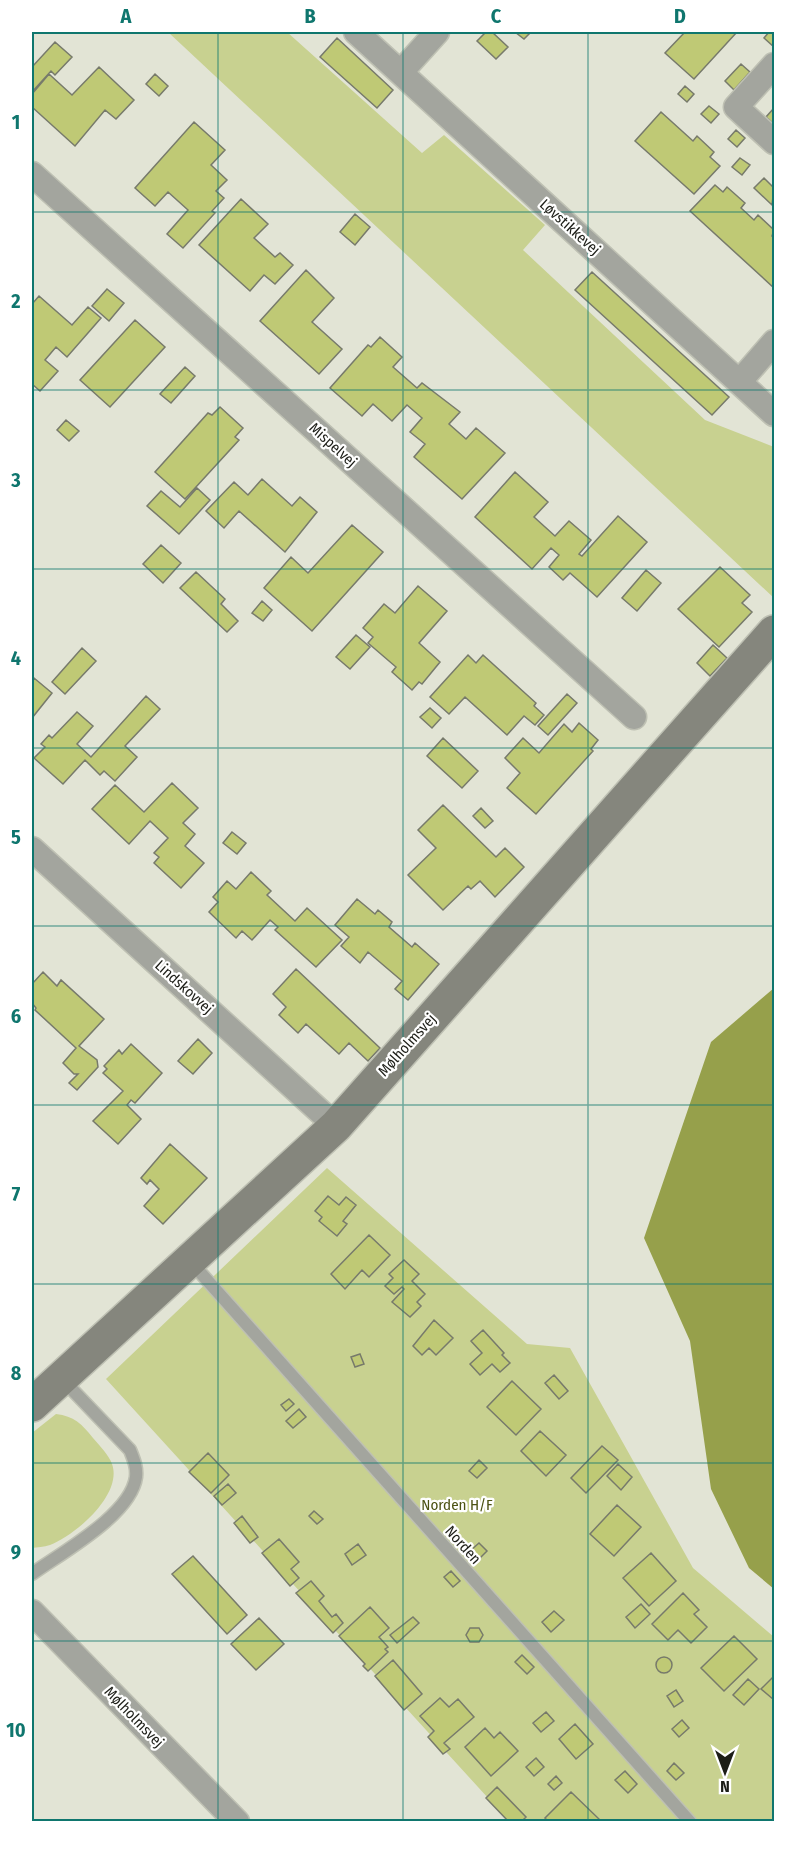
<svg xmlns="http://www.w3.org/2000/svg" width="806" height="1853" viewBox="0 0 806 1853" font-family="'Fira Sans Condensed',sans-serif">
  <rect width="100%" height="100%" fill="#e2e4d5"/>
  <!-- green -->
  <path fill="#c8d190" d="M168 32H287L422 153 444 135 545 225 523 250 705 420 774 447V598Z
    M327 1168 527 1344 570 1348 693 1568 774 1637V1821H509L106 1379Z
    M56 1414C74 1416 82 1424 93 1438 99 1445 109 1455 112 1464 123 1494 76 1535 50 1545 44 1547 37 1547 32 1548V1433Z"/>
  <!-- water -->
  <path fill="#96a04b" d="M774 988V1589L749 1568 711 1489 690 1341 644 1238 711 1042Z"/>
  <!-- building -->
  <path fill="#bfc975" stroke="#777a6b" stroke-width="1.5" d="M486 32H492L508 47 496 59 477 41Z
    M515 32H531L524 39Z
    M685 32H737L694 79 665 53Z
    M769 32H774V47L764 38Z
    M337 38 393 90 377 108 320 57Z
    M55 42 72 57 55 75 51 71 32 92V67Z
    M741 64 750 72 734 90 725 81Z
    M99 67 134 100 116 119 105 110 75 146 32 107V94L49 74 72 95Z
    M155 74 168 86 159 96 146 84Z
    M685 86 694 94 687 102 678 94Z
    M709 106 719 114 711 123 701 114Z
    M774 108V124L766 117Z
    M661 112 693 141 697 136 714 152 710 157 720 166 694 194 635 141Z
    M194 122 225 150 211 165 227 180 216 191 224 198 212 211 215 213 183 248 167 234 188 210 168 192 155 206 135 188Z
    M736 130 745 138 737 147 728 139Z
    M740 158 750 165 742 175 732 167Z
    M764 178 774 188 772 205 754 188Z
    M715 185 723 192 727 187 745 203 741 208 754 220 758 215 774 230 772 236 774 238V288L690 211Z
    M241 199 268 224 254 238 275 257 280 253 293 265 275 284 264 275 250 291 199 245Z
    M355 214 370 227 355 245 340 232Z
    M306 270 334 298 312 322 342 349 319 374 260 321Z
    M592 272 729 397 712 415 575 290Z
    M107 289 124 303 109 321 92 306Z
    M39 296 72 325 88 307 101 318 67 357 56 347 45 360 58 371 40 391 32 384V304Z
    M135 320 165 347 110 407 80 380Z
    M380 337 402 357 393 367 417 388 422 383 460 412 449 424 466 439 476 428 505 453 462 499 414 457 425 444 410 432 422 418 407 405 392 421 373 404 362 416 330 388 368 345 371 347Z
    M185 367 195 376 171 403 160 394Z
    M220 407 243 428 235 437 239 440 185 499 155 472 208 413 212 415Z
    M66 420 79 431 69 441 57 430Z
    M515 472 548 502 534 517 555 536 569 521 591 540 579 554 582 556 618 516 647 542 597 597 570 573 563 580 549 567 559 555 551 548 532 569 475 517Z
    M262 479 292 506 300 497 317 512 285 552 239 511 224 528 206 511 234 482 248 495Z
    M197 488 210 500 179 534 147 506 161 491 180 507Z
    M352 525 383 552 312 631 264 588 291 557 308 573Z
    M161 545 181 563 163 583 143 564Z
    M720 567 750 595 742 603 752 612 719 647 678 609Z
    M646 570 661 583 637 611 622 598Z
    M196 572 225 599 221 604 238 621 227 632 180 588Z
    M418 586 447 611 419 643 440 662 422 684 419 682 412 690 392 672 396 667 368 643 373 637 363 628 384 604 395 613Z
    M262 601 272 610 263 621 252 613Z
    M356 635 370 647 350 669 336 657Z
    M713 645 727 658 710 676 697 663Z
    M82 648 96 661 65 694 52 682Z
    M468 655 476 663 483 655 536 703 534 706 544 715 535 725 524 716 507 735 465 697 449 714 430 697Z
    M34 678 52 693 32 718V681Z
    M567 694 577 703 548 735 538 726Z
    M146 696 160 709 125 746 137 757 115 781 104 771 100 775 85 760 63 784 34 758 45 747 41 744 49 735 52 738 77 712 93 726 77 744 91 757Z
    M430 708 441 718 432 728 420 717Z
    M579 723 598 740 591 749 593 751 536 814 507 788 520 773 505 758 523 738 539 753 564 724 572 732Z
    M443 738 478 771 462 788 427 756Z
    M172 783 198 808 183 823 195 834 185 846 204 863 181 888 154 863 159 857 154 853 168 838 150 821 129 844 92 809 115 785 144 812Z
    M443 805 496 857 505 848 524 867 495 897 480 881 471 889 468 886 443 910 408 875 436 848 418 830Z
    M481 808 493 821 485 828 473 816Z
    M232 832 246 843 237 854 223 843Z
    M251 872 271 891 267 895 295 921 307 908 342 940 316 967 275 930 278 927 270 920 252 940 242 931 236 938 209 912 218 902 213 897 227 881 236 889Z
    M357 899 375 914 378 910 392 922 389 927 412 947 415 943 439 964 408 1000 395 989 402 981 368 952 360 963 341 946 349 937 335 925Z
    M296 969 380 1048 368 1061 349 1043 339 1054 306 1024 298 1033 279 1015 286 1007 273 994Z
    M43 972 57 986 61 980 104 1019 79 1046 97 1060 98 1067 77 1090 69 1083 78 1074H74L63 1063 76 1048 35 1010 36 1008 32 1003V984Z
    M198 1039 212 1053 193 1074 178 1061Z
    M131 1044 162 1073 135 1103 131 1100 127 1105 141 1119 118 1144 93 1121 123 1091 103 1073 107 1069 104 1066 119 1050 122 1054Z
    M170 1144 207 1178 163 1224 144 1206 159 1189 150 1180 147 1184 141 1178Z
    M328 1196 339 1205 346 1197 356 1205 343 1221 347 1224 337 1236 319 1221 322 1217 315 1211Z
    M369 1235 390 1255 369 1277 362 1270 345 1289 331 1274Z
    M404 1260 419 1274 412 1281 425 1294 417 1302 421 1306 410 1317 392 1302 404 1289 402 1287 394 1294 385 1286 393 1278 389 1274Z
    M434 1320 453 1338 436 1355 429 1348 422 1355 413 1346Z
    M483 1330 504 1353 502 1355 510 1363 500 1372 492 1364 480 1375 470 1364 482 1353 471 1341Z
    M360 1354 364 1364 355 1367 351 1357Z
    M554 1375 568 1391 559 1399 545 1383Z
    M512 1381 541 1409 516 1435 487 1407Z
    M289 1399 294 1404 286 1411 281 1405Z
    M299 1409 306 1417 293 1428 286 1421Z
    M540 1431 566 1455 546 1476 521 1451Z
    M602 1446 618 1460 586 1493 571 1478Z
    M208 1453 229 1475 211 1493 189 1472Z
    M479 1460 487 1468 477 1478 469 1471Z
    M618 1464 632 1477 621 1490 607 1476Z
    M228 1484 236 1493 222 1505 214 1496Z
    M617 1505 641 1527 614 1556 590 1534Z
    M314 1511 323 1519 317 1524 309 1516Z
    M242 1516 258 1537 250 1543 234 1523Z
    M279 1539 299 1562 291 1569 299 1578 290 1586 262 1553Z
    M479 1543 487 1551 478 1560 470 1551Z
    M358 1544 366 1555 352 1565 345 1554Z
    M651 1553 676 1581 649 1606 623 1578Z
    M193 1556 247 1615 227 1634 172 1574Z
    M451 1571 460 1581 453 1587 444 1577Z
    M311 1581 324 1596 319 1601 332 1617 336 1614 343 1623 333 1633 296 1593Z
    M683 1593 699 1610 694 1614 707 1627 691 1643 678 1630 668 1640 652 1624Z
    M641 1604 650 1614 635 1628 626 1617Z
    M370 1607 389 1628 379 1637 388 1647 385 1649 388 1652 368 1671 363 1666 365 1664 339 1636Z
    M554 1611 564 1620 551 1632 542 1622Z
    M413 1617 419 1623 397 1643 390 1635Z
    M259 1618 284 1644 256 1670 231 1644Z
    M470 1628H479L483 1635 479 1642H470L466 1635Z
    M734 1636 757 1659 724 1691 701 1668Z
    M522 1655 534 1667 527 1674 515 1662Z
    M656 1665a8 8 0 1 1 16 0a8 8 0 1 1-16 0Z
    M393 1660 422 1694 404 1710 375 1676Z
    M774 1676V1700L761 1689Z
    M748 1679 759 1689 744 1705 733 1695Z
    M676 1690 683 1701 674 1707 667 1696Z
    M440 1698 449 1707 458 1699 474 1717 444 1743 450 1749 443 1754 428 1737 434 1731 420 1716Z
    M546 1712 554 1721 541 1732 533 1723Z
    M682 1720 689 1728 679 1737 672 1729Z
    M575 1724 593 1744 576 1759 559 1739Z
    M485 1728 494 1738 500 1732 518 1751 491 1776 465 1747Z
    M536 1758 544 1767 534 1776 526 1767Z
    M674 1763 684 1773 676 1780 667 1771Z
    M625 1771 637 1784 628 1793 615 1780Z
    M556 1776 562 1783 554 1790 548 1784Z
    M497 1787 526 1817 521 1822H509L486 1798Z
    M571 1792 599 1819 597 1822H549L545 1818Z"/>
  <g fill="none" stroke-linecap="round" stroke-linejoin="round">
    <defs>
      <path id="lane" d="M190 1261 690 1822
        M32 1574C61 1553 131 1515 136 1477 137 1467 134 1460 130 1450L62 1379"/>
      <path id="street" d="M356 32 774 414
        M774 65 736 107 774 142
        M401 72 437 32
        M32 174 634 717
        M741 380 774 342
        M32 849 336 1126
        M32 1612 237 1822"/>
      <path id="secondary" d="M32 1405 336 1126 774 632"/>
    </defs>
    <!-- lane casing -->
    <use href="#lane" stroke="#bec0b3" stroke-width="15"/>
    <!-- street casing -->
    <use href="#street" stroke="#bec0b3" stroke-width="27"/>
    <!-- secondary casing -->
    <use href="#secondary" stroke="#bec0b3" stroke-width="36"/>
    <!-- lane -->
    <use href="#lane" stroke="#a3a59e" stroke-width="12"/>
    <!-- street -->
    <use href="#street" stroke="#a3a59e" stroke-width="24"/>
    <!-- secondary -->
    <use href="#secondary" stroke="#85867d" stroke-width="33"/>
  </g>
  <!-- grid -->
  <path fill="none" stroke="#0f766e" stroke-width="1.5" stroke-opacity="0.55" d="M218 32V1822M403 32V1822M588 32V1822M32 212H774M32 390H774M32 569H774M32 748H774M32 926H774M32 1105H774M32 1284H774M32 1463H774M32 1641H774"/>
  <g text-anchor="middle" stroke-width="4.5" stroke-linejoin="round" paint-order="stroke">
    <!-- street labels -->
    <g font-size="15" fill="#1c1d17" stroke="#fff">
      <text transform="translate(570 227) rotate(42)" y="5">Løvstikkevej</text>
      <text transform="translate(333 445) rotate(42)" y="5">Mispelvej</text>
      <text transform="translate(184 987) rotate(42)" y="5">Lindskovvej</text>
      <text transform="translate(407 1045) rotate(-48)" y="5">Mølholmsvej</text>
      <text transform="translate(463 1545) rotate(48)" y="5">Norden</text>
      <text transform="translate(134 1717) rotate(46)" y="5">Mølholmsvej</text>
    </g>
    <!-- park labels -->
    <g font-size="15" fill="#4c5213" stroke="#fff">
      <text x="457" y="1510">Norden H/F</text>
    </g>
  </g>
  <!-- border -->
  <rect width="806" height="1853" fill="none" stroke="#ffffff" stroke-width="66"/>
  <!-- north arrow -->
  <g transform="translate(725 1772) rotate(180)" stroke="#ffffff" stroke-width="4.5" paint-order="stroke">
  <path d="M0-4.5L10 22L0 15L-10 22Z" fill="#1c1d17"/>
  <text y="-9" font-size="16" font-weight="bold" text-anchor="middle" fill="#1c1d17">N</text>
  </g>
  <rect x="33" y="33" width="740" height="1787" fill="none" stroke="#0f766e" stroke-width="2"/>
  <g font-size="20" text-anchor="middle" font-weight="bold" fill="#0f766e">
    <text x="126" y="23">A</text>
    <text x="310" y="23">B</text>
    <text x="496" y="23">C</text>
    <text x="680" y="23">D</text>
    <text x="16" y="129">1</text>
    <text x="16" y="308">2</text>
    <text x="16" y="487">3</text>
    <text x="16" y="665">4</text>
    <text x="16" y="844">5</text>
    <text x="16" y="1023">6</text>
    <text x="16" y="1201">7</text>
    <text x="16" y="1380">8</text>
    <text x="16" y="1559">9</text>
    <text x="16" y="1737">10</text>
  </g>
</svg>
